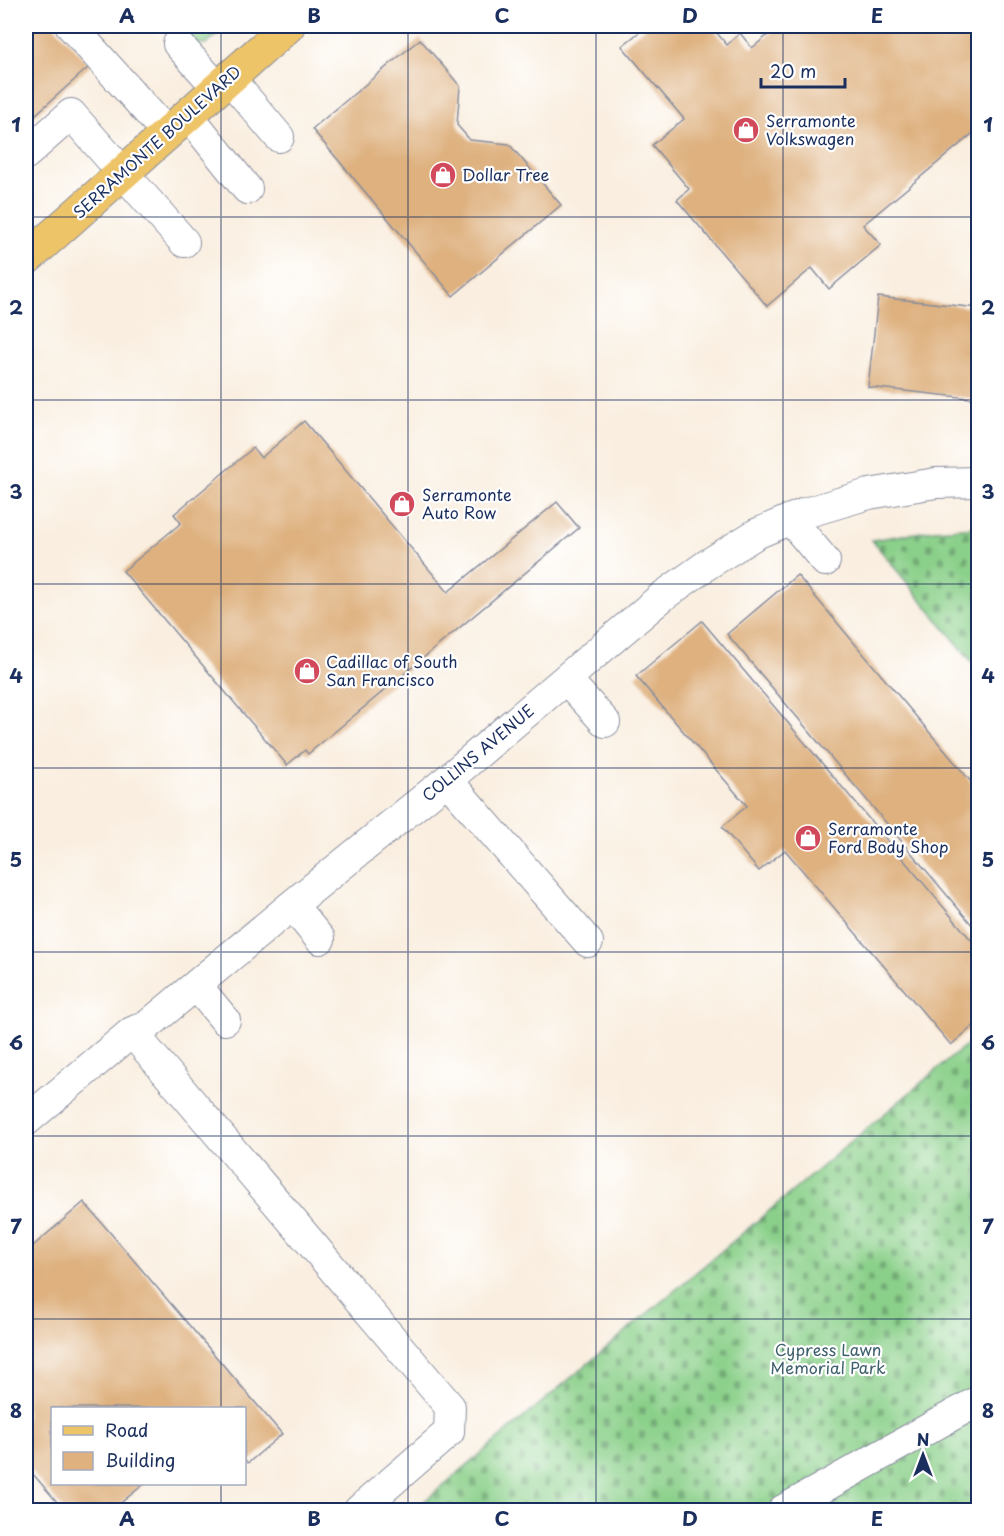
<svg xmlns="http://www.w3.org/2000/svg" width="1004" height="1536" viewBox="0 0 1004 1536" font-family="'Playpen Sans',sans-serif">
  <defs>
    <pattern id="grass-tufts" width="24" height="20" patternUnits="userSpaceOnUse" patternTransform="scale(1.5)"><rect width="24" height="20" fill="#8bd08a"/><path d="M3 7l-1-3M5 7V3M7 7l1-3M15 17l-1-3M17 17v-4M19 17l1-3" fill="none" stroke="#71a974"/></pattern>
    <pattern id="cemetery-stones" width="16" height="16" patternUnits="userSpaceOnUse" patternTransform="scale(1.5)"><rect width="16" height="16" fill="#8bd08a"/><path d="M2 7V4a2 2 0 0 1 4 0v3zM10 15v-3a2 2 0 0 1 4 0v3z" fill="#71a974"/></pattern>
  </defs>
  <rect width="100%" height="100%" fill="#fff"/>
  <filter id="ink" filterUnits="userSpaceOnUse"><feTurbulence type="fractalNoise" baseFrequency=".0167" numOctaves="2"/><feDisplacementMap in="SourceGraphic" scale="12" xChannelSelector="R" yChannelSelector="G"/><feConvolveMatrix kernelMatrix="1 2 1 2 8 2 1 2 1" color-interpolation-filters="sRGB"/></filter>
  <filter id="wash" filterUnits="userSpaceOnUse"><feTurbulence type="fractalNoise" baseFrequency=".008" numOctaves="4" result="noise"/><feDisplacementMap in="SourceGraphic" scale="24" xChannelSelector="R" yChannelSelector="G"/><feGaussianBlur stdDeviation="1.35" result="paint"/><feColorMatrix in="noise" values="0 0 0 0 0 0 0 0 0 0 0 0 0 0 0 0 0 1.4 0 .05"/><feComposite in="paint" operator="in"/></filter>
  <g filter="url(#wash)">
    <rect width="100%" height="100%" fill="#f9eedf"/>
    <!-- grass -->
    <path fill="url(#grass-tufts)" stroke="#538074" stroke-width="1.5" d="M180 26H191L199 34 208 26H227L206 44H197Z"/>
    <!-- cemetery -->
    <path fill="url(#cemetery-stones)" stroke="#538074" stroke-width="1.5" d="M978 527V669L872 540 934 530Z
      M978 1035V1510H414Z"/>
    <g id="blocks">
      <!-- building -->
      <path fill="#deb17f" d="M26 26H54L90 66 26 123Z
        M647 26H711L727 45 740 33 752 48 779 26H978V132L977 130 863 225 881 245 829 289 812 268 767 306 677 200 689 189 652 145 684 119 622 46Z
        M420 39 460 86 457 125 470 140 509 144 561 205 453 296 312 129Z
        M878 297 978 308V399L868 387Z
        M304 421 448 592 557 502 579 528 308 754 305 750 287 765 123 571 181 523 174 514 253 448 261 458Z
        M797 575 978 790V932L727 634Z
        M702 621 978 948V1022L951 1045 785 850 759 871 722 827 747 806 636 676Z
        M84 1202 282 1434 248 1463 244 1459V1408H52V1484H144L112 1510H64L26 1466V1252Z"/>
    </g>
  </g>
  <g filter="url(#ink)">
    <use href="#blocks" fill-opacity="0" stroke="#8a8e9e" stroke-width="1.5"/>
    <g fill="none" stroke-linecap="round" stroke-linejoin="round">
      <defs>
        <path id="minor" d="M71 26 167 133
          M178 44 218 88
          M229 78 279 137
          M188 115 247 189
          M26 154 71 114 184 242
          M790 519 825 561
          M566 679 605 722
          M447 780 588 942
          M292 905 320 939
          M196 985 225 1020
          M132 1032 450 1407 449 1432 359 1510
          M26 1121 132 1032 148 1025 292 905 447 780 663 596 708 564 756 534 805 513 869 494 936 483 978 482
          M783 1510 978 1401"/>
        <path id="major" d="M26 259 288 26"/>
      </defs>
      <!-- minor casing -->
      <use href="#minor" stroke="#8a8e9e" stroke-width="32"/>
      <!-- major casing -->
      <use href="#major" stroke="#8a8e9e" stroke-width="35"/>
      <!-- minor -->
      <use href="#minor" stroke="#fff" stroke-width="30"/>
      <!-- major -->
      <use href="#major" stroke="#eec469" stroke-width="33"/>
    </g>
  </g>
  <!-- grid -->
  <path fill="none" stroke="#1b2f5e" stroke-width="1.5" stroke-opacity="0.55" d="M221 26V1408M408 26V1510M596 26V1510M783 26V1510M26 217H978M26 400H978M26 584H978M26 768H978M26 952H978M26 1136H978M26 1319H978M221 1484V1510"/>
  <!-- icons -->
  <defs>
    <symbol id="shop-disc" viewBox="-11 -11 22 22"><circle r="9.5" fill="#d1495b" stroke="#fff"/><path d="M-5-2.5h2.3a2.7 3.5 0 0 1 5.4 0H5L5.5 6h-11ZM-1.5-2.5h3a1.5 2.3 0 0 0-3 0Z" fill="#fff"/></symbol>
  </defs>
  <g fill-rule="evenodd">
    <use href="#shop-disc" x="731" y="115" width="30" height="30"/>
    <use href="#shop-disc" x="428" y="160" width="30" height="30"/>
    <use href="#shop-disc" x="387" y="489" width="30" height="30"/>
    <use href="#shop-disc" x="292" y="656" width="30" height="30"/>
    <use href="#shop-disc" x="793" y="823" width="30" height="30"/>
  </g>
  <g text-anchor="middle" stroke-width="4.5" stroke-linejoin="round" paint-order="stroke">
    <!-- poi labels -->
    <g font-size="16" fill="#1b2f5e" stroke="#fff" text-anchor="start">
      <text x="766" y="127">Serramonte<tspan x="766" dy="18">Volkswagen</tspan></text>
      <text x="462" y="181">Dollar Tree</text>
      <text x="422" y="501">Serramonte<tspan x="422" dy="18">Auto Row</tspan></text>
      <text x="326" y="668">Cadillac of South<tspan x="326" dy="18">San Francisco</tspan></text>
      <text x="828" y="835">Serramonte<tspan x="828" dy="18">Ford Body Shop</tspan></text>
    </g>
    <!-- street labels -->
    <g font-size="16" fill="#1b2f5e" stroke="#fff">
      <text transform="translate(157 142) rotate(-42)" y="6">SERRAMONTE BOULEVARD</text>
      <text transform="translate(478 753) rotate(-40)" y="6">COLLINS AVENUE</text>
    </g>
    <!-- park labels -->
    <g font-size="16" fill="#3d5f6b" stroke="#fff">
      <text x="828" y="1356">Cypress Lawn<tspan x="828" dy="18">Memorial Park</tspan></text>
    </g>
  </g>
  <!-- margin -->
  <rect width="1004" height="1536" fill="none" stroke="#fff" stroke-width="66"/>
  <!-- legend -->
  <rect x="51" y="1407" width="195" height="78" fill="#ffffff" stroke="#a4acbf" stroke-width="1.5"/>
  <rect x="63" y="1426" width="30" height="9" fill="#eec469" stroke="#a4acbf" stroke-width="1.5"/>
  <text x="105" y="1437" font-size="18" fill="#1b2f5e">Road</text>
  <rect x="63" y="1452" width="30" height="18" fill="#deb17f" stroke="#a4acbf" stroke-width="1.5"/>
  <text x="105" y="1467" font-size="18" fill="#1b2f5e">Building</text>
  <!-- north arrow -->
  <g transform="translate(923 1455)" stroke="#ffffff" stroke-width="4.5" paint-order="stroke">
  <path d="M0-4.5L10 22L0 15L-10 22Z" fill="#1b2f5e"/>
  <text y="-9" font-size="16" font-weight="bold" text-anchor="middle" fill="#1b2f5e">N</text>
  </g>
  <!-- scale -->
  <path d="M761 78v9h84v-9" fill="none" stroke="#1b2f5e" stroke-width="3"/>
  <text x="770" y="78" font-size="18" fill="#1b2f5e" stroke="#ffffff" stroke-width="4.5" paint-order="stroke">20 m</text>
  <rect x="33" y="33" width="938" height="1470" fill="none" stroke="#1b2f5e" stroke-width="2"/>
  <g font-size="20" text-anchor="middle" font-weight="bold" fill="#1b2f5e">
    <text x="127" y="23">A</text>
    <text x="314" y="23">B</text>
    <text x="502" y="23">C</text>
    <text x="690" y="23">D</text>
    <text x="877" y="23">E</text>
    <text x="16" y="132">1</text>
    <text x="988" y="132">1</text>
    <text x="16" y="315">2</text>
    <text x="988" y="315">2</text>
    <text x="16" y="499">3</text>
    <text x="988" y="499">3</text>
    <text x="16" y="683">4</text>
    <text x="988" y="683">4</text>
    <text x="16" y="867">5</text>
    <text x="988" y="867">5</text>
    <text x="16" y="1050">6</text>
    <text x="988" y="1050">6</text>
    <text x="16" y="1234">7</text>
    <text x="988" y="1234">7</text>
    <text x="16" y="1418">8</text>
    <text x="988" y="1418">8</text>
    <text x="127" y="1526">A</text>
    <text x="314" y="1526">B</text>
    <text x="502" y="1526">C</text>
    <text x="690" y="1526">D</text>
    <text x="877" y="1526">E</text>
  </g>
</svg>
